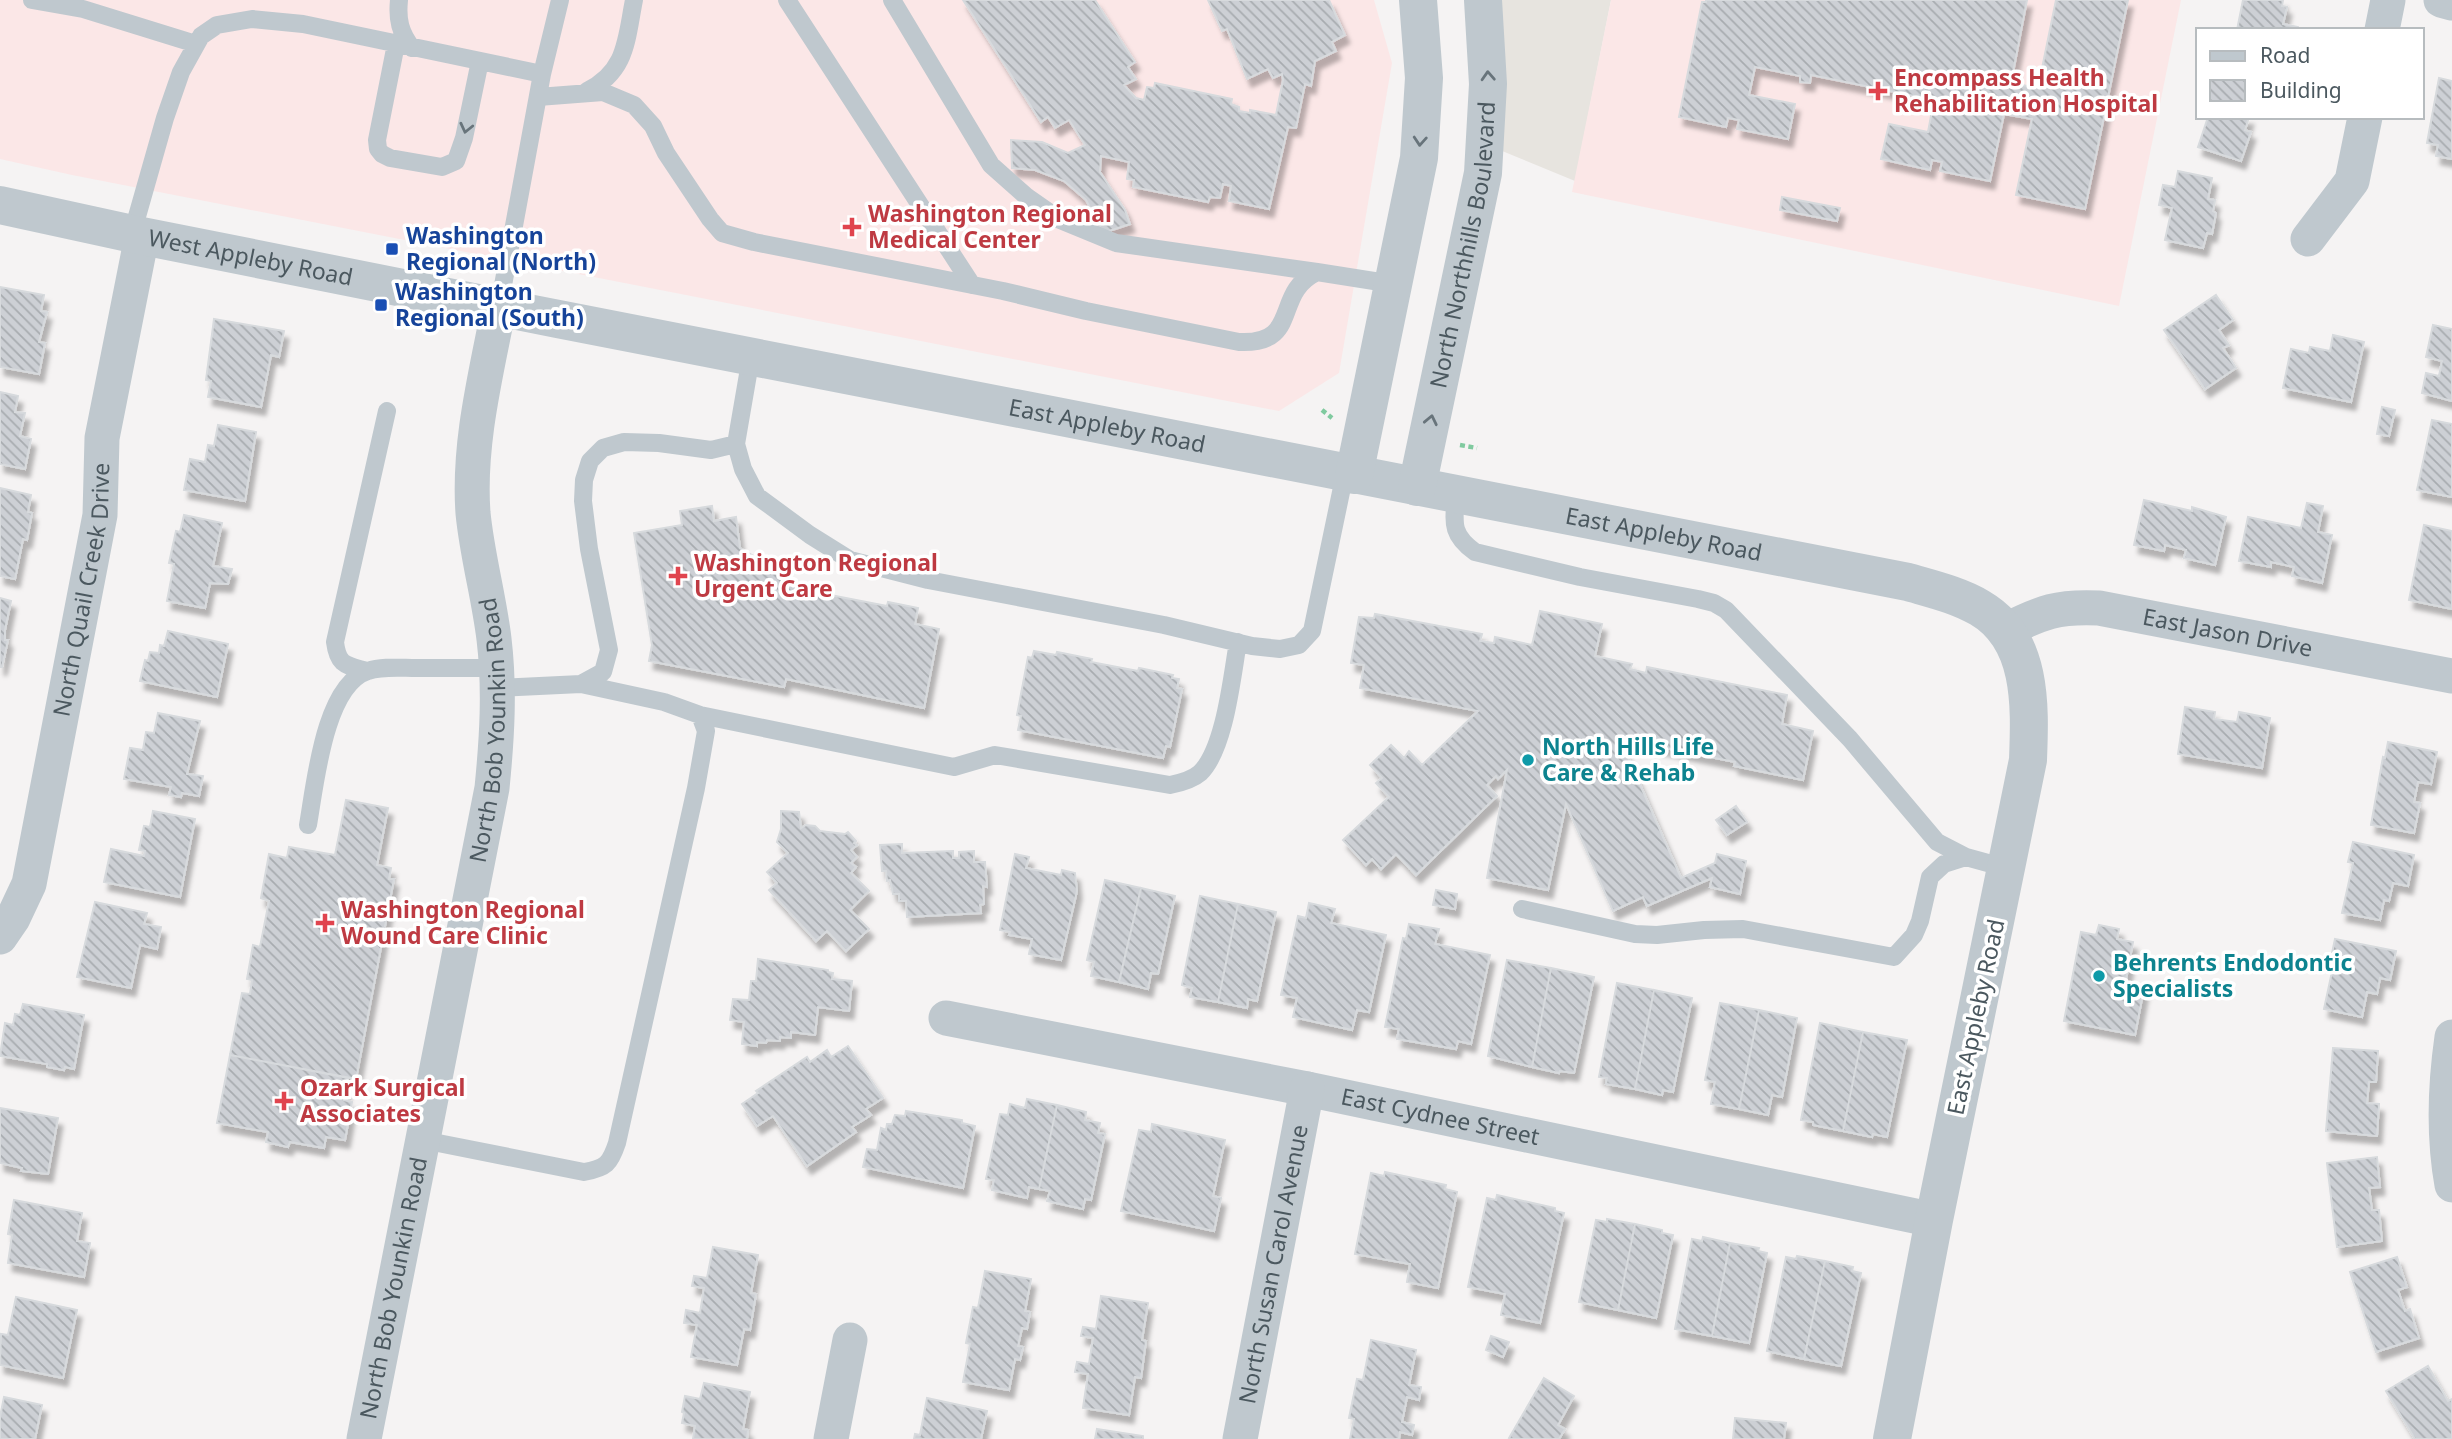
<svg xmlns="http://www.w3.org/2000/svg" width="2452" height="1439" viewBox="0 0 2452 1439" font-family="'Noto Sans',sans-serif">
  <defs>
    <pattern id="building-back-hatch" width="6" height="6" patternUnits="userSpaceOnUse" patternTransform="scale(1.75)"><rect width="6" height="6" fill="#cdd0d5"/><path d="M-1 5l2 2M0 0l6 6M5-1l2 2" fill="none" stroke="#a8acb0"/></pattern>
    <filter id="shadow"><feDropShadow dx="4.5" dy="8" stdDeviation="2" flood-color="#0004"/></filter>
  </defs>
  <rect width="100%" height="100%" fill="#f5f3f3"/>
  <!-- commercial -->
  <path fill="#e7e4df" d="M1483 0H1611L1575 181 1485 144Z"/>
  <!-- medical -->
  <path fill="#fbe7e7" d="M0 0H1374L1392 63 1339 373 1279 411 72 175 0 159Z
    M1611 0H2181L2119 306 1572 192Z"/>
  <!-- building -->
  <path fill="url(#building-back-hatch)" stroke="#d7dadd" stroke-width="2" filter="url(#shadow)" d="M963 0H1095L1135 62 1128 67 1136 79 1124 85 1136 98 1144 100 1147 87 1154 88 1155 83 1232 99 1231 104 1239 107V111L1250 113V110L1276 115 1283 80 1282 74 1273 78 1268 69 1247 79 1227 29 1222 31 1208 0H1329L1345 35 1332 42 1336 51 1315 61 1311 86 1305 84 1296 128 1288 127 1269 209 1229 201 1231 186 1223 184 1220 198 1210 197 1208 202 1133 187 1134 180 1127 179 1129 162 1101 156 1100 172 1125 210 1130 224 1103 233 1086 200 1064 181 1035 170 1012 168 1011 140 1042 142 1068 153 1085 145 1069 120 1055 128 1048 117 1041 122Z
    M1706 0H2027L2011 83 2038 88 2056 0H2128L2085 209 2016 195 2032 119 2004 114 1990 181 1940 171 1942 162 1932 160 1930 170 1881 159 1889 124 1928 132 1934 100 1811 75 1810 83 1800 82V76L1755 67 1749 95 1795 104 1788 139 1737 129 1739 120 1728 118 1726 127 1679 117 1702 2H1706Z
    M2243 0H2283L2282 6 2287 7 2283 24 2298 27V30H2237Z
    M2439 78 2452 81V159L2436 156 2438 145 2427 143Z
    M2208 117H2249L2245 130 2251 132 2241 161 2198 147Z
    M2178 171 2212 178 2208 199 2215 200 2213 211 2216 213 2212 234 2207 233 2203 248 2165 240 2172 208 2159 205 2163 185 2175 187Z
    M1782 197 1840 208 1837 221 1780 210Z
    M0 287 44 295 41 311 47 312 39 342 45 343 39 374 0 367Z
    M2216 295 2233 320 2219 330 2229 345 2223 348 2236 368 2205 389 2164 330Z
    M214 319 284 331 279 357 271 355 261 407 208 397 211 381 206 380Z
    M2433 325 2452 329V401L2422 393 2426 373 2439 376 2442 361 2426 357Z
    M2333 335 2364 342 2351 402 2283 388 2291 349 2309 353 2310 347 2330 351Z
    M0 392 18 396 15 412 25 413 20 436 31 439 25 469 0 464Z
    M2382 407 2395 410 2389 436 2377 434Z
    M2432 420 2452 424V497L2417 490Z
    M218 425 256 432 245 501 184 490 190 459 205 462 208 445 214 446Z
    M0 488 31 495 28 512 32 513 27 540 23 539 15 579 0 576Z
    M2144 500 2192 511V507L2226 517 2215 565 2184 558 2186 550 2165 545 2164 551 2134 545Z
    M2307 503 2323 506 2318 532 2332 535 2322 583 2292 576 2294 567 2271 562V567L2239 561 2248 517 2301 528Z
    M712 506 714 521 736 517 740 548 815 592 887 606 888 602 918 608 915 624 939 629 924 708 786 679 784 687 649 661 652 645 634 533 682 525 680 511Z
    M184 515 222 523 213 566 232 569 228 584 210 583 205 608 167 601 174 564 169 563 176 531 180 532Z
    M2424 525 2452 531V609L2409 600Z
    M0 598 11 601 5 630V640H8L2 667H0Z
    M1540 611 1602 624 1595 656 1632 664 1630 669 1646 673 1647 667 1787 695 1782 724 1813 731 1803 780 1734 766 1735 762 1620 739 1681 878 1715 863 1717 854 1746 861 1740 894 1710 887 1712 878 1647 906 1643 897 1613 911 1566 804 1548 890 1487 878 1507 770 1498 779 1496 776 1487 785 1497 796 1416 875 1396 854 1381 869 1372 859 1366 865 1343 840 1389 797 1376 783 1382 778 1370 765 1391 745 1404 758 1409 751 1422 765 1478 711 1360 688 1364 665 1351 663 1359 617 1374 618 1375 614 1482 634 1480 641 1494 643 1495 637 1532 645Z
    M168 631 228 644 217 697 140 681 145 660 148 661 150 652 159 653 160 645 164 646Z
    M1034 651 1056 655 1057 652 1092 659 1091 662 1138 671 1139 668 1173 675 1172 678 1179 679 1177 688 1182 689 1170 747 1166 746 1163 758 1018 730 1021 716 1017 715 1028 657 1032 658Z
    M2185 707 2215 712 2214 719 2237 722 2239 712 2270 718 2262 768 2178 754Z
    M158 713 200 721 187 774 203 776 199 796 182 793 181 797 169 795 171 787 124 779 130 748 143 750 146 732 154 733Z
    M2388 742 2437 752 2431 784 2418 782 2414 802 2420 803 2414 833 2371 825 2383 757 2385 758Z
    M346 800 388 808 377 865 391 868 389 879H394L356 1079 230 1055 242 993 250 994 252 980 247 979 253 945 260 947 269 901 261 898 269 854 287 858 289 847 335 855Z
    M1736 806 1747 822 1727 835 1716 820Z
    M153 811 195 819 180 897 104 882 111 849 144 856 145 851 139 850 144 826 150 827Z
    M781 811 799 812 801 828 806 825 815 826 820 831 845 834 848 832 856 841 854 843 857 845 851 850 857 857 851 863 856 867 851 873 869 891 850 910 869 929 846 951 827 931 816 941 769 890 777 883 767 872 788 853 777 842 781 829Z
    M2353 842 2414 855 2408 886 2393 883 2389 901 2384 900 2380 920 2342 913 2353 863 2348 862Z
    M902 844V853L953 851V858H959V852L974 851V862H985L987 887 983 886 984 904 980 905 981 913 907 917 906 901H899V894H893L890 880 887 881 886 871H882L880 845Z
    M1015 854 1029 857 1026 868 1061 875 1062 870 1075 873 1077 891 1061 960 1029 954 1032 939 1009 935 1010 932 1000 930Z
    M1105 880 1141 888 1119 982 1091 976 1094 962 1087 960Z
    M1141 888 1175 896 1158 974 1151 973 1148 989 1119 982Z
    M1436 890 1457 894 1455 909 1433 905Z
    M1200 896 1238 904 1218 1002 1190 997 1192 988 1182 985Z
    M95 902 147 913 144 924 161 927 157 949 140 945 131 988 77 977Z
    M1309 903 1335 909 1331 923 1386 935 1369 1012 1357 1010 1352 1030 1293 1017 1297 998 1281 995 1298 916 1306 918Z
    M1238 904 1276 912 1257 1001 1248 999 1247 1008 1218 1002Z
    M1409 924 1439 929 1435 944 1490 955 1471 1044 1458 1041 1456 1049 1397 1039 1399 1029 1385 1027 1403 938 1406 939Z
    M2099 925 2119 929 2117 939 2133 942 2125 985 2144 988 2135 1035 2064 1021 2081 932 2096 935Z
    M2335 939 2396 951 2390 980 2380 978 2377 994 2367 992 2362 1017 2324 1009 2336 953H2332Z
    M758 959 828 970V972L833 973 832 979 852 981 849 1011 818 1007 815 1035 791 1032V1038L780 1037V1041L767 1040 766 1043 757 1042V1046L742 1044 744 1022 730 1020 733 999 749 1000 751 981H756Z
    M1507 960 1551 968 1532 1067 1488 1056Z
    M1551 968 1594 977 1574 1073 1560 1071 1559 1073 1532 1067Z
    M1617 983 1654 990 1635 1089 1606 1084 1607 1078 1599 1077Z
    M1654 990 1692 998 1673 1092 1663 1090 1662 1095 1635 1089Z
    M1720 1003 1759 1010 1739 1109 1711 1104 1715 1082 1705 1080Z
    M23 1004 84 1015 74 1069 65 1067 64 1070 47 1067V1064L0 1056 5 1023 13 1025 15 1014 20 1015Z
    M1759 1010 1797 1018 1782 1097 1772 1095 1768 1115 1739 1109Z
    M1820 1023 1863 1032 1843 1131 1813 1125V1122L1801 1120Z
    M1863 1032 1907 1040 1887 1137 1873 1134 1872 1137 1843 1131Z
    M848 1046 883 1098 866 1109 871 1115 852 1127 856 1132 807 1166 773 1116 757 1126 742 1104 758 1093 756 1091 807 1057 810 1062 827 1050 831 1057Z
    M2333 1048 2378 1051 2376 1082H2369L2367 1103 2379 1104 2377 1136 2326 1131Z
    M230 1055 348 1078 344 1100 352 1102 345 1140 326 1137 324 1148 290 1142 288 1147 266 1142 268 1132 217 1123Z
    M1027 1099 1057 1105 1039 1189 1029 1187 1027 1198 992 1190 994 1180 986 1179 1000 1114 1008 1115 1010 1104 1025 1108Z
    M1057 1105 1086 1112 1085 1120 1100 1123 1098 1133 1105 1134 1091 1200 1085 1199 1083 1209 1047 1201 1050 1191 1039 1189Z
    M0 1108 58 1118 48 1174 21 1171 22 1168 0 1163Z
    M906 1111 962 1120V1123L975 1126 963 1188 863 1167 867 1149 877 1150 881 1128 886 1130 887 1124H892L895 1115 905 1116Z
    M1152 1124 1225 1140 1213 1196 1221 1198 1214 1231 1121 1211 1139 1130 1151 1132Z
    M2377 1157 2380 1187 2369 1188 2372 1210H2379L2382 1241 2337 1247 2327 1163Z
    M1385 1172 1446 1185 1445 1189 1457 1192 1438 1288 1407 1282 1410 1264 1355 1254 1371 1173 1384 1176Z
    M1497 1195 1555 1208V1211L1564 1213 1540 1323 1501 1315 1505 1294 1468 1287 1487 1198 1496 1200Z
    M14 1200 82 1213 77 1241 90 1243 84 1277 8 1263 12 1235 8 1234Z
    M1607 1219 1635 1224 1618 1310 1579 1302 1596 1220 1607 1222Z
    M1635 1224 1662 1230V1233L1673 1235 1656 1318 1618 1310Z
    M1703 1237 1730 1243 1712 1336 1675 1329 1692 1239 1702 1241Z
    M1730 1243 1759 1248 1758 1251 1767 1253 1749 1343 1712 1336Z
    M713 1247 758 1255 751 1293 756 1294 750 1330 744 1329 737 1365 691 1357 697 1325 684 1323 686 1310 700 1313 704 1288 692 1286 694 1276 707 1278Z
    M1797 1256 1825 1261 1804 1359 1767 1351 1786 1257 1796 1259Z
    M2397 1257 2407 1287 2398 1290 2405 1311 2410 1309 2419 1338 2376 1352 2350 1272Z
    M1825 1261 1853 1267 1852 1271 1861 1273 1841 1366 1804 1359Z
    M985 1271 1031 1279 1025 1311 1030 1312 1027 1329 1022 1328 1018 1346 1023 1347 1020 1360 1015 1359 1009 1390 963 1382 970 1344 966 1343 973 1307 978 1308Z
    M1101 1296 1148 1303 1142 1340 1146 1341 1141 1378 1135 1377 1129 1415 1083 1408 1088 1374 1075 1372 1077 1362 1089 1364 1093 1338 1081 1336 1083 1327 1096 1329Z
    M16 1297 77 1310 63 1378 0 1365 1 1334 8 1335Z
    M1491 1336 1509 1342 1503 1357 1486 1350Z
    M1371 1340 1416 1350 1409 1385 1421 1387 1419 1400 1407 1397 1402 1422 1414 1425 1412 1435 1400 1432 1399 1439H1350L1354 1419 1349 1418 1357 1379 1363 1380Z
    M2428 1366 2448 1401 2452 1399V1439H2415L2386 1391Z
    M1544 1378 1574 1396 1558 1425 1565 1429 1559 1439H1511L1509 1438Z
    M704 1383 750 1392 743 1429 748 1430 747 1439H693L695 1426 682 1423 684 1413 682 1412 685 1396 700 1399Z
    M4 1397 42 1405 35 1439H0V1417Z
    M927 1398 987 1411 981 1439H914L915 1434 920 1435Z
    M1735 1418 1786 1423 1784 1439H1733Z
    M1097 1429 1143 1436V1439H1095Z"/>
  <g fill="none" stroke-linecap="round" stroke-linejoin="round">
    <!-- path -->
    <path stroke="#80ca9f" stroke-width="4.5" stroke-dasharray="5 3.5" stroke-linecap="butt" d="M1322 410 1332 418
      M1460 445 1477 448"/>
    <!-- service -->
    <path stroke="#bfc8ce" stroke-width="18" d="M32 0 83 9 196 44
      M399 0C397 20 400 32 412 48
      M787 0 972 285
      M892 0 991 165 1027 197 1060 220 1116 243 1317 272
      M396 44 377 140 378 149 382 154 390 158 442 167 456 161 464 138 480 61
      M587 91C627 71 626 40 634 0
      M538 97 603 92 634 105 653 126 666 153 710 219 722 233 754 242 1003 291 1086 311 1239 342C1302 345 1272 293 1317 272L1393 284
      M132 234 165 118 181 72 201 36 217 25 252 19 303 24 542 74
      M499 307 542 74 560 0
      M751 357 736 444 743 469 757 496 810 535 850 560 928 580 1164 625 1252 646 1280 649 1299 645 1312 631 1345 473
      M1456 494C1454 522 1450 534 1475 552L1580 577 1698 599 1714 603 1726 610 1850 739 1937 842 1966 857 2006 868
      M367 671C346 665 338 666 335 642L387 411
      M498 688 581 684 603 672 609 650 589 549 583 501 584 480 590 461 603 448 624 442 659 443 711 450 736 444
      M700 715 954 767 995 755 1170 785C1180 783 1192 780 1200 773 1225 749 1232 676 1238 642
      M308 825C315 786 324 685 368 671 382 666 401 668 416 668 443 668 469 668 496 668
      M1522 909 1635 934 1657 935 1704 930 1743 929 1894 957 1914 935 1920 921 1930 877 1944 864 1966 857
      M423 1140 584 1172C606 1168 610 1164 617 1143L696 788 706 731 700 715 664 702 581 684"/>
    <!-- minor -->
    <g stroke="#bfc8ce" stroke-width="35">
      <path d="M2441 0 2452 3"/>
      <path d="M2382 30 2388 0"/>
      <path d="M2308 239 2352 181 2365 117"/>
      <path id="s1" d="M2006 630C2042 612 2058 606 2099 608L2452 676"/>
      <path id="s2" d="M0 937 13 918 29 884 100 515 102 438 142 236"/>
      <path id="s3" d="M946 1018 1307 1089 1934 1220"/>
      <path d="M2452 1037C2445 1086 2443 1135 2452 1185"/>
      <path id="s4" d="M364 1439 492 788C497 738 500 689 494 639 489 597 477 555 473 513 468 444 486 374 499 307"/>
      <path d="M831 1439 850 1340"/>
      <path id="s5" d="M1240 1439 1307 1089"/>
    </g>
    <!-- tertiary -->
    <g stroke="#bfc8ce" stroke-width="38">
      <path id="s6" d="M0 205 142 236 558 319 1908 582C1932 589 1958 595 1980 608 2033 639 2030 706 2028 760L1934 1220 1892 1439"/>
      <path d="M1354 475 1419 158 1424 78 1418 0"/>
      <path id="s7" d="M1417 487 1483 173 1488 84 1483 0"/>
    </g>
  </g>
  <!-- one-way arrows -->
  <defs><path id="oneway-chevron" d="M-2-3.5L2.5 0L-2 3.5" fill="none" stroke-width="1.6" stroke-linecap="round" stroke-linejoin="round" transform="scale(1.75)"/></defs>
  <g stroke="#68747b">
    <use href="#oneway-chevron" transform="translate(1488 76) rotate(-93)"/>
    <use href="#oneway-chevron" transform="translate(466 128) rotate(103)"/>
    <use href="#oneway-chevron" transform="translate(1420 141) rotate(94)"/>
    <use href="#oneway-chevron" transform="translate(1431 420) rotate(-78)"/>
  </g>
  <!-- markers -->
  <g fill="#e0444e" stroke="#fff" stroke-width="2.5">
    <path d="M1874.5 80.5h7v7h7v7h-7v7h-7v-7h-7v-7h7z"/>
    <path d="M848.5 216.5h7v7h7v7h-7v7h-7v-7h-7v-7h7z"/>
    <path d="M674.5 565.5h7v7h7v7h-7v7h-7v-7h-7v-7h7z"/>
    <path d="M321.5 912.5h7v7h7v7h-7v7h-7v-7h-7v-7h7z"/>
    <path d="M280.5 1090.5h7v7h7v7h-7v7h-7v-7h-7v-7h7z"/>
  </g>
  <g fill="#1a4fb4" stroke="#fff" stroke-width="2.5">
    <rect x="385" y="242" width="14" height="14" rx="3.5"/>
    <rect x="374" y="298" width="14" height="14" rx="3.5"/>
  </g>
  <g fill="#0f9aa8" stroke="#fff" stroke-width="2.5">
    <circle cx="1528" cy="760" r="7"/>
    <circle cx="2099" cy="976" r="7"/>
  </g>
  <g text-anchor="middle" stroke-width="7" stroke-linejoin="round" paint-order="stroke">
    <!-- health labels -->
    <g font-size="23" font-weight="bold" fill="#be3a42" stroke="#fff" text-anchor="start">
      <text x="1894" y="86">Encompass Health<tspan x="1894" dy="26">Rehabilitation Hospital</tspan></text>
      <text x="868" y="222">Washington Regional<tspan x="868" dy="26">Medical Center</tspan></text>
      <text x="694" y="571">Washington Regional<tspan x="694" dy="26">Urgent Care</tspan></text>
      <text x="341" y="918">Washington Regional<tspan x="341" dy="26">Wound Care Clinic</tspan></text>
      <text x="300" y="1096">Ozark Surgical<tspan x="300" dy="26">Associates</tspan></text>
    </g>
    <!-- transit labels -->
    <g font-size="23" font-weight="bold" fill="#164399" stroke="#fff" text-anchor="start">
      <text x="406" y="244">Washington<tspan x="406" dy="26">Regional (North)</tspan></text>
      <text x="395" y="300">Washington<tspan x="395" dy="26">Regional (South)</tspan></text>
    </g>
    <!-- street labels -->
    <g font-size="23" fill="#4b585f" stroke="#fff">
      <text dy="8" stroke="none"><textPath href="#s7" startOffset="247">North Northhills Boulevard</textPath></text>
      <text dy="8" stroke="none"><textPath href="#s6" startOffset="256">West Appleby Road</textPath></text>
      <text dy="8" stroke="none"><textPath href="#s6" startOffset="1129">East Appleby Road</textPath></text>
      <text dy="8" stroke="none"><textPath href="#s6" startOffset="1696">East Appleby Road</textPath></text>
      <text dy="8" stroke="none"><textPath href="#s2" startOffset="360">North Quail Creek Drive</textPath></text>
      <text dy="8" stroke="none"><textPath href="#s1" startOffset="228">East Jason Drive</textPath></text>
      <text dy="8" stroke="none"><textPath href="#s4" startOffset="721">North Bob Younkin Road</textPath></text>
      <text transform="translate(1976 1017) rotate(-78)" y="8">East Appleby Road</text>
      <text dy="8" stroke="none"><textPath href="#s3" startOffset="504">East Cydnee Street</textPath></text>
      <text dy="8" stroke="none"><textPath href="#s5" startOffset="178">North Susan Carol Avenue</textPath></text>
      <text dy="8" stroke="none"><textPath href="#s4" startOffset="154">North Bob Younkin Road</textPath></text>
    </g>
    <!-- culture labels -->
    <g font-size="23" font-weight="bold" fill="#0d838f" stroke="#fff" text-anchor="start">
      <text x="1542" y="755">North Hills Life<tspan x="1542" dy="26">Care &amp; Rehab</tspan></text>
      <text x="2113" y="971">Behrents Endodontic<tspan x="2113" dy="26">Specialists</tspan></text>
    </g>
  </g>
  <!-- legend -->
  <rect x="2196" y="28" width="228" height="91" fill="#ffffff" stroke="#b7bcbf" stroke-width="2"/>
  <rect x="2210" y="51" width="35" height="10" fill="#bfc8ce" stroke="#b7bcbf" stroke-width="2"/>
  <text x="2260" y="63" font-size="21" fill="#4b585f">Road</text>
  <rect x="2210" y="80" width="35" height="21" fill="url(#building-back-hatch)" stroke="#b7bcbf" stroke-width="2"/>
  <text x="2260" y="98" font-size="21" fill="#4b585f">Building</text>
</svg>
